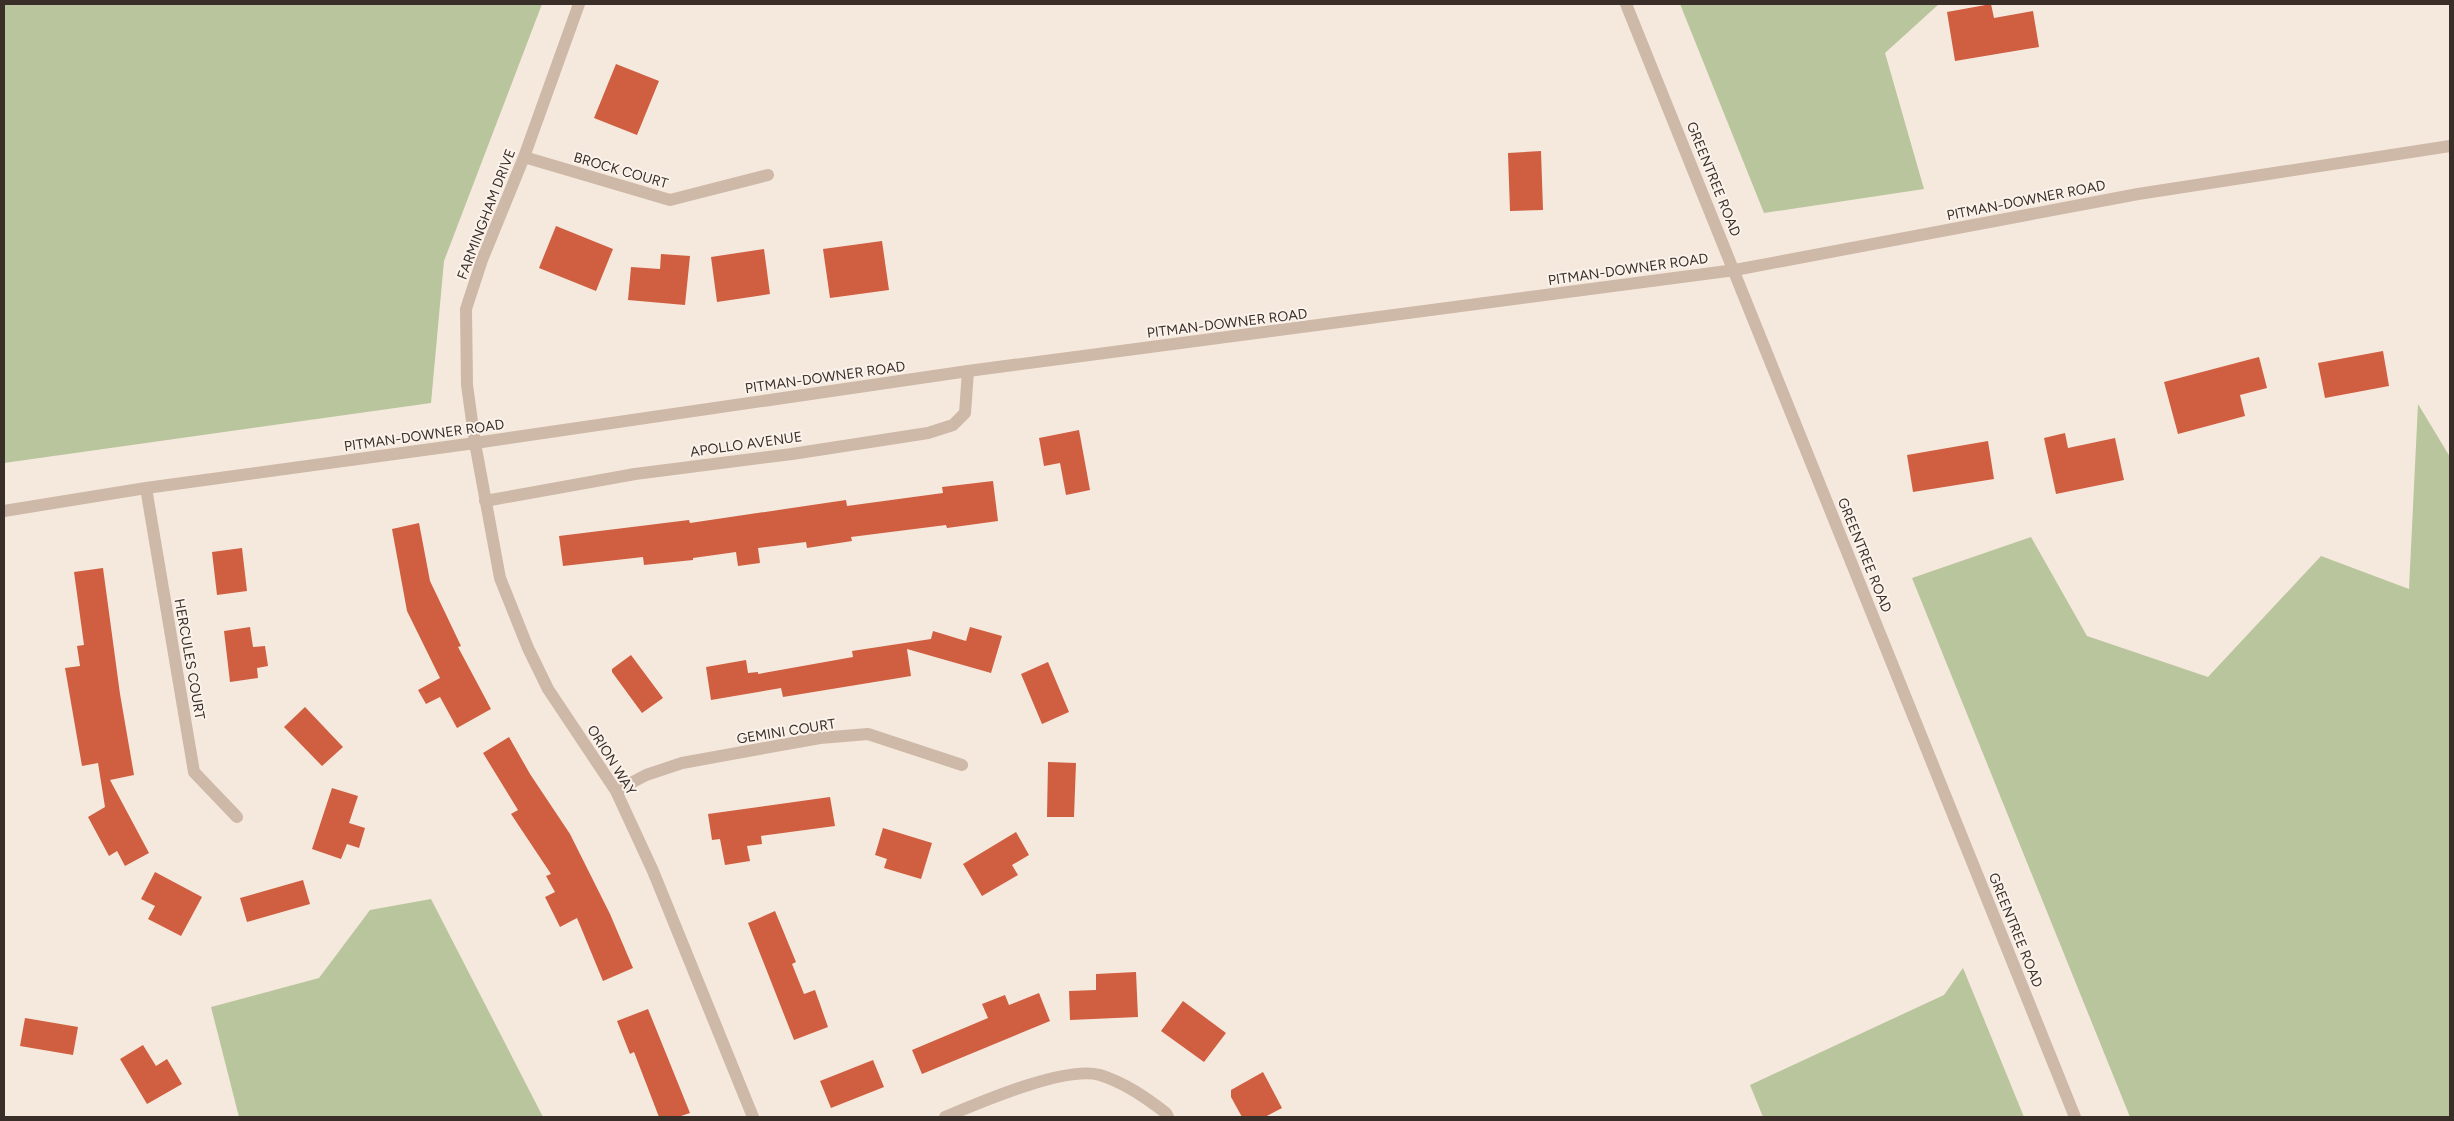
<svg xmlns="http://www.w3.org/2000/svg" width="2454" height="1121" viewBox="0 0 2454 1121" font-family="Figtree,sans-serif">
  <rect width="100%" height="100%" fill="#f5e9dd"/>
  <!-- green -->
  <path fill="#b9c59c" d="M4 4H542L444 261 431 403 4 463Z
    M1680 4H1939L1885 53 1924 189 1764 213Z
    M2418 404 2450 457V1117H2130L1912 578 2031 537 2087 636 2208 677 2321 556 2409 589Z
    M431 899 543 1117H239L211 1007 319 978 370 910Z
    M1963 968 2024 1117H1763L1750 1085 1944 995Z"/>
  <!-- building -->
  <path fill="#d05e40" d="M1991 4 1994 18 2033 11 2039 47 1955 61 1947 12Z
    M616 64 659 81 637 135 594 118Z
    M1541 151 1543 210 1510 211 1508 153Z
    M556 226 613 249 596 291 539 268Z
    M882 241 889 290 830 298 823 249Z
    M764 249 770 294 717 302 711 257Z
    M661 254 690 256 685 305 628 300 631 267 660 269Z
    M2383 351 2389 386 2325 398 2318 363Z
    M2259 357 2267 388 2240 395 2245 416 2178 434 2164 382Z
    M1079 430 1090 490 1066 495 1060 463 1044 466 1039 438Z
    M2065 433 2068 448 2115 438 2124 480 2056 494 2044 438Z
    M1988 441 1994 479 1913 492 1907 455Z
    M993 481 998 521 947 528 946 525 851 537 852 541 807 548 806 542 758 548 760 563 738 566 736 552 693 558V560L644 565 643 557 563 566 559 536 689 520 690 523 846 500 847 506 943 493 942 487Z
    M419 523 430 581 461 646 458 647 491 709 457 728 440 697 426 704 418 690 440 678 407 611 392 529Z
    M242 548 247 591 217 595 212 552Z
    M103 568 120 694 134 775 110 780 149 853 125 866 117 851 109 856 88 817 105 807 98 763 82 766 65 668 80 666 77 646 84 645 74 572Z
    M250 627 253 647 265 646 268 666 257 668 258 678 230 682 224 631Z
    M970 627 1002 636 991 673 907 649 911 676 783 697 781 688 711 700 706 667 746 660 748 673 758 672V674L853 657 852 651 931 639 933 631 966 641Z
    M631 655 663 698 642 713 612 672V669Z
    M1048 662 1069 712 1042 724 1021 674Z
    M305 707 343 747 322 766 284 727Z
    M509 737 530 774 570 834 610 914 633 968 603 981 577 918 560 927 545 897 555 892 546 876 551 874 511 814 518 810 483 753Z
    M1048 762 1076 763 1074 817H1047Z
    M332 788 358 796 349 823 365 828 359 848 347 844 341 859 312 849Z
    M830 797 835 826 761 836 762 844 747 846 750 861 725 865 720 839 712 840 708 814Z
    M883 828 932 843 921 879 884 868 887 859 875 855Z
    M1016 832 1029 855 1012 865 1018 875 982 896 963 864Z
    M155 872 202 897 181 936 148 919 155 906 141 899Z
    M303 880 310 904 247 922 240 898Z
    M775 911 796 962 792 964 804 994 815 990 828 1027 794 1040 748 923Z
    M1136 972 1138 1017 1070 1020 1069 991 1096 990V974Z
    M1039 993 1050 1021 922 1074 912 1050 988 1018 982 1004 1005 995 1009 1005Z
    M1183 1001 1226 1033 1204 1062 1161 1031Z
    M648 1009 690 1113 678 1117H659L634 1052 630 1054 617 1021Z
    M25 1018 78 1027 73 1055 20 1046Z
    M143 1045 156 1066 167 1059 182 1084 147 1104 120 1059Z
    M873 1060 884 1087 831 1108 820 1081Z
    M1263 1072 1282 1108 1265 1117H1242L1231 1097V1090Z"/>
  <g fill="none" stroke-linecap="round" stroke-linejoin="round">
    <!-- minor -->
    <path stroke="#ceb8a8" stroke-width="12" d="M579 4 524 157 482 260 466 309 467 385 475 443 500 578 528 648 548 689 616 791 653 871 753 1117
      M1626 4 2075 1117
      M524 157 670 200 768 175
      M146 488 194 772 237 817
      M485 501 635 474 792 454 928 433 953 425 965 413 968 371
      M4 511 146 488 475 443 968 371 1735 270 2138 194 2450 146
      M616 791 646 775 682 763 820 738 868 734 962 765
      M945 1117C979 1103 1065 1065 1100 1075 1125 1083 1145 1097 1166 1113L1168 1117"/>
  </g>
  <g text-anchor="middle" stroke-width="4" stroke-linejoin="round" paint-order="stroke">
    <!-- street labels -->
    <g font-size="14" fill="#3a2e29" stroke="#fbf3eb">
      <text transform="translate(621 170) rotate(16)" y="5">BROCK COURT</text>
      <text transform="translate(1714 179) rotate(68)" y="5">GREENTREE ROAD</text>
      <text transform="translate(2026 200) rotate(-11)" y="5">PITMAN-DOWNER ROAD</text>
      <text transform="translate(486 214) rotate(-69)" y="5">FARMINGHAM DRIVE</text>
      <text transform="translate(1628 269) rotate(-8)" y="5">PITMAN-DOWNER ROAD</text>
      <text transform="translate(1227 323) rotate(-7)" y="5">PITMAN-DOWNER ROAD</text>
      <text transform="translate(825 377) rotate(-8)" y="5">PITMAN-DOWNER ROAD</text>
      <text transform="translate(424 435) rotate(-8)" y="5">PITMAN-DOWNER ROAD</text>
      <text transform="translate(746 444) rotate(-8)" y="5">APOLLO AVENUE</text>
      <text transform="translate(1865 555) rotate(68)" y="5">GREENTREE ROAD</text>
      <text transform="translate(190 659) rotate(80)" y="5">HERCULES COURT</text>
      <text transform="translate(786 731) rotate(-9)" y="5">GEMINI COURT</text>
      <text transform="translate(612 760) rotate(58)" y="5">ORION WAY</text>
      <text transform="translate(2016 930) rotate(68)" y="5">GREENTREE ROAD</text>
    </g>
  </g>
  <!-- border -->
  <rect width="2454" height="1121" fill="none" stroke="#3a2e29" stroke-width="10"/>
</svg>
